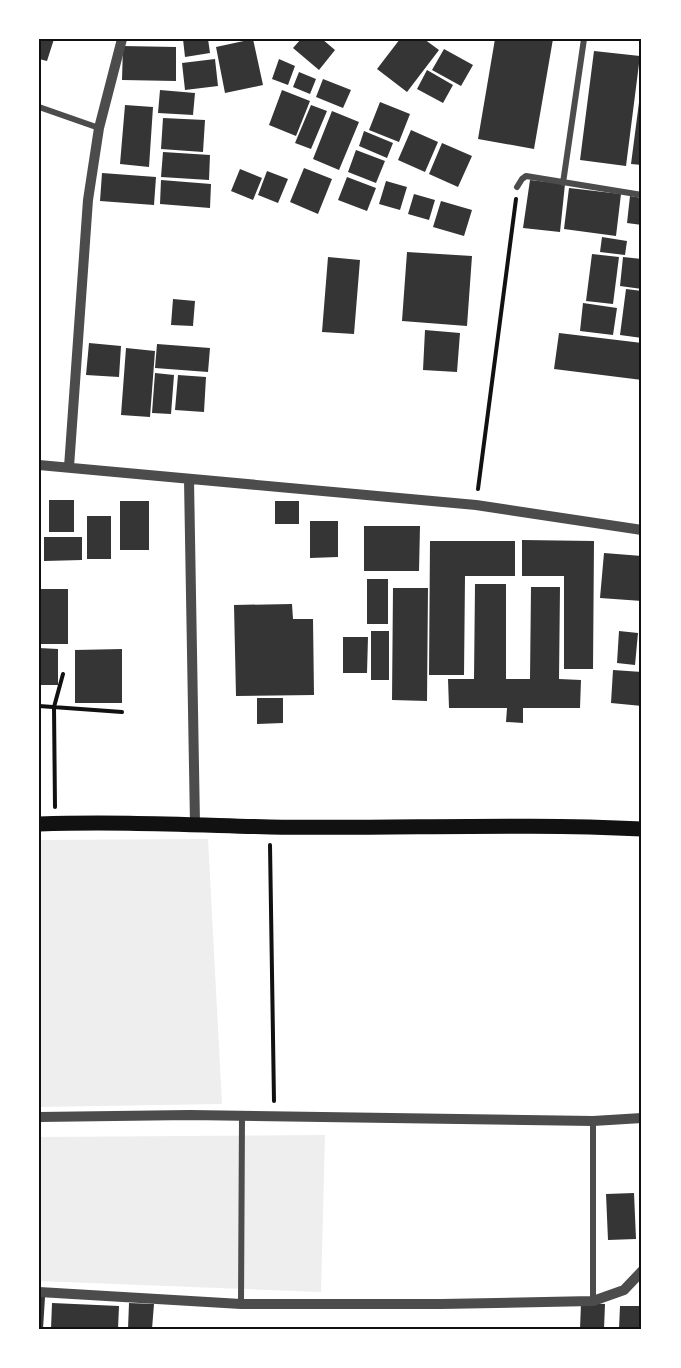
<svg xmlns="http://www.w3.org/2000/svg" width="681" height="1368" viewBox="0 0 681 1368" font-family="'Fira Sans Condensed',sans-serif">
  <rect width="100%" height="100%" fill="#fff"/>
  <!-- green -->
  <path fill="#eee" d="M208 839 222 1104 39 1107V840Z
    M325 1135 321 1292 39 1281V1137Z"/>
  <!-- building -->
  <path fill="#353535" d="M39 39H54L47 61 39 59Z
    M183 39H208L210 53 185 57Z
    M253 39 263 85 225 93 216 47Z
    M301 39H322L335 50 319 70 293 48Z
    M400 39H424L439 50 407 92 377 69Z
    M495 39H553L534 149 478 139Z
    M123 46 176 47V81L122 80Z
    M444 49 473 65 461 86 432 70Z
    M594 51 640 56 626 166 580 160Z
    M215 59 218 86 185 90 182 63Z
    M279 59 295 66 288 85 272 79Z
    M427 70 453 85 443 103 417 89Z
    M299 72 316 79 310 94 293 87Z
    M323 79 351 90 343 108 316 97Z
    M641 87H642V165L631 164Z
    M160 90 195 93 193 115 158 113Z
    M282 90 310 101 296 136 269 125Z
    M380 102 410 114 399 142 369 130Z
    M125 105 153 107 149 167 120 164Z
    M311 105 327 111 311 149 295 143Z
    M332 111 359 122 339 170 313 159Z
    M163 118 205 120 203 152 161 149Z
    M411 130 438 142 425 172 398 160Z
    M364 131 393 143 387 158 359 146Z
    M442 143 472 156 458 187 429 174Z
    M356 150 385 161 376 183 348 172Z
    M163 152 210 155 209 180 161 177Z
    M304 168 332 179 318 214 290 202Z
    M240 169 262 178 253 200 231 191Z
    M267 171 288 179 278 203 258 195Z
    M102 173 156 177 154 205 100 201Z
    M347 177 376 188 367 211 338 200Z
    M161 180 211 184 210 208 160 204Z
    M530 180 565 184 560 232 523 228Z
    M386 181 407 187 400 210 379 204Z
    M569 188 621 194 616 236 564 229Z
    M414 194 435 200 429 220 408 214Z
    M630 196 642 198V225L627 223Z
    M441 201 472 210 464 236 433 227Z
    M602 237 627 241 625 255 600 252Z
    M407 252 472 256 467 326 402 321Z
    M592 254 619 257 613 304 586 301Z
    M328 257 360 260 354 334 322 332Z
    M623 257 642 259V289L620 286Z
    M626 289 642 291V338L620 335Z
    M173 299 195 301 193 326 171 325Z
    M583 303 617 308 613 335 580 331Z
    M425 330 460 333 457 372 423 370Z
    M559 333 642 343V380L554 369Z
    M89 343 121 346 119 377 86 375Z
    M157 344 210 348 208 372 155 368Z
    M126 348 155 351 150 417 121 415Z
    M155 373 174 375 171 414 152 413Z
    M178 375 206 377 204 412 175 410Z
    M49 500H74V532H49Z
    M120 501H149V550H120Z
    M275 501H299V524H275Z
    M87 516H111V559H87Z
    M310 521H338V557L310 558Z
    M364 526H420L419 571H364Z
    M44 537H82V560L44 561Z
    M522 540 594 541 593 669H564V576H522Z
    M430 541H515V576H465L464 675H429Z
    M604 553 642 556V601L600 598Z
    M367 579H388V624H367Z
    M475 584H506V679H530L531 587H560L559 679 581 680 580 708H523V723L506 722 507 708H449L448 679H474Z
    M393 588H428L427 701 392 700Z
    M39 589H68V644H39Z
    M292 604 293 619H313L314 695 236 696 234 605Z
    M371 631H389V680H371Z
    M619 631 638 633 635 665 617 663Z
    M343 637H368L367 673H343Z
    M39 648 58 649V685H39Z
    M122 649V703H75V650Z
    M613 670 642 672V706L611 703Z
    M257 698H283V723L257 724Z
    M634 1193 636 1239 608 1240 606 1194Z
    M39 1297H45L43 1329H39Z
    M52 1303 119 1306 118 1329H51Z
    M129 1303 154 1304 152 1329H128Z
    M581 1303 605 1304 604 1329H580Z
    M620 1306H642V1329H619Z"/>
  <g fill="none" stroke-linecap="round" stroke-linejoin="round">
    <!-- path -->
    <path stroke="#111" stroke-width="4" d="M478 489 516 199
      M39 706 122 712
      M55 807 54 707 63 674
      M270 845 274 1101"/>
    <!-- minor -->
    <path stroke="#4c4c4c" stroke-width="6" d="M39 107 99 128
      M563 183 584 39
      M517 187 522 179 526 176 642 195
      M593 1121V1301
      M241 1304 242 1117"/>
    <!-- tertiary -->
    <path stroke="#4c4c4c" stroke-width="10" d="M39 465 476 505 642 530
      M69 467 88 200 99 128 122 39
      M189 480 195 824
      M39 1117 190 1115 593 1121 642 1118
      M39 1292 241 1304H441L593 1301 624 1290 642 1271"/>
    <!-- trunk -->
    <path stroke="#111" stroke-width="15" d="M39 824C116 821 193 825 270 827 394 829 518 823 642 829"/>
  </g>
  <!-- border -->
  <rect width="681" height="1368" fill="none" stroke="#ffffff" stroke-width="81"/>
  <rect x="40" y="40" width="600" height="1288" fill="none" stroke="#111" stroke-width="2"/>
</svg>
